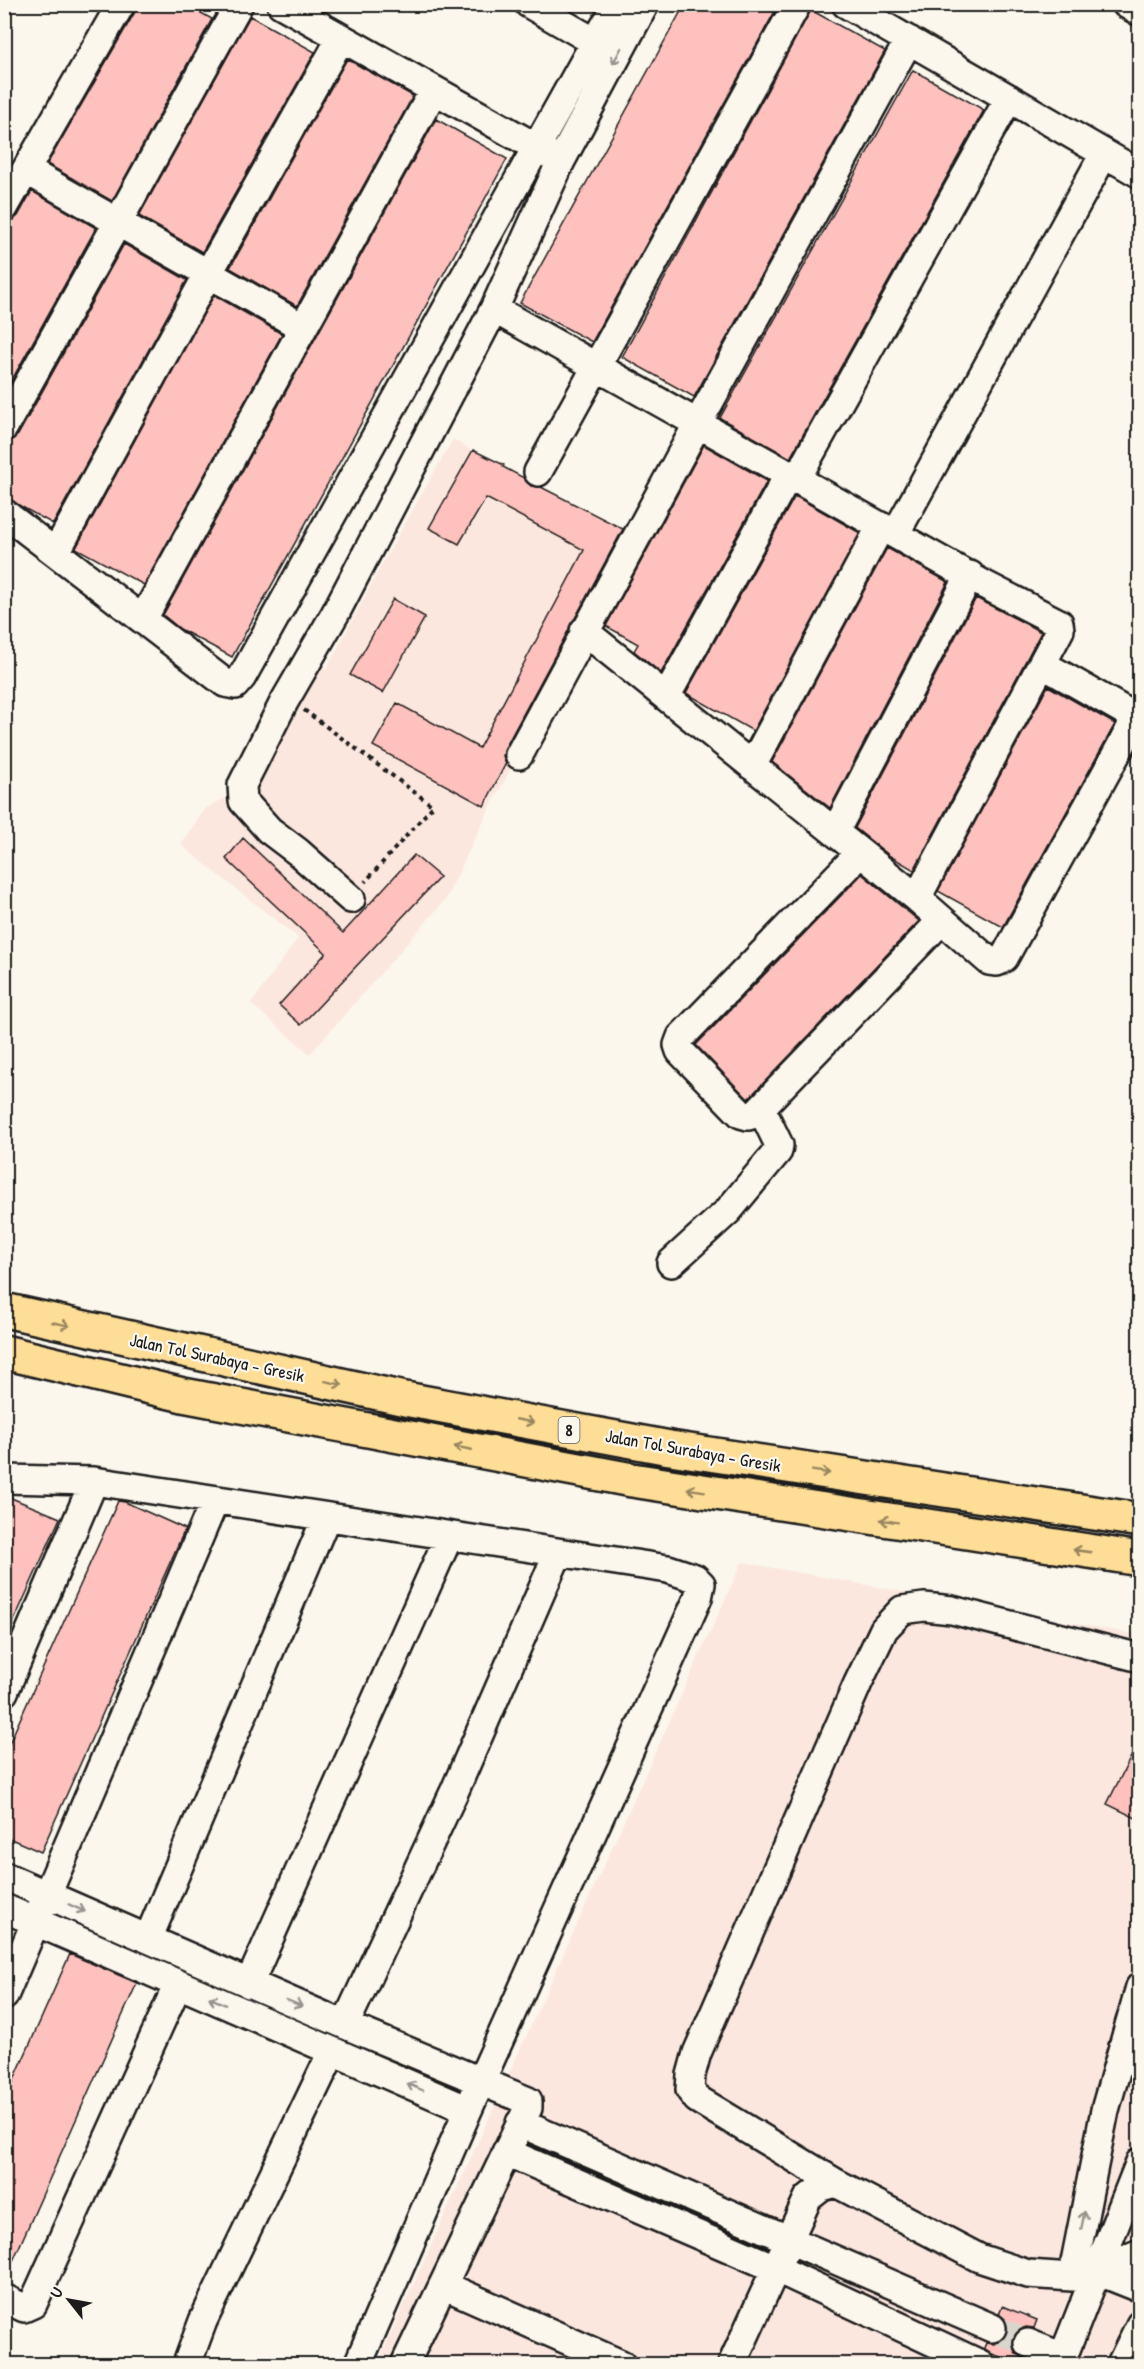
<svg xmlns="http://www.w3.org/2000/svg" width="1144" height="2369" viewBox="0 0 1144 2369" font-family="'Patrick Hand',sans-serif">
  <rect width="100%" height="100%" fill="#fbf7ec"/>
  <filter id="ink" filterUnits="userSpaceOnUse"><feTurbulence type="fractalNoise" baseFrequency=".0167" numOctaves="2"/><feDisplacementMap in="SourceGraphic" scale="12" xChannelSelector="R" yChannelSelector="G"/><feConvolveMatrix kernelMatrix="1 2 1 2 8 2 1 2 1" color-interpolation-filters="sRGB"/></filter>
  <g filter="url(#ink)">
    <!-- built -->
    <path fill="#fce7de" d="M453 439 630 548 487 813 446 899 310 1054 251 1004 298 938 181 845 204 809 223 799 253 790 317 661 326 670 382 564Z
      M742 1562 1139 1635V2364H377Z"/>
    <!-- building -->
    <path fill="#fec1bd" stroke="#1c1c1c" stroke-width="1.5" d="M137 4H185L212 19 112 201 47 164 135 12Z
      M685 4H779L592 342 520 303Z
      M811 10 885 51 694 397 622 357Z
      M250 16 315 52 202 252 139 216Z
      M347 59 413 96 297 306 230 268Z
      M913 70 984 110 790 458 720 418Z
      M436 119 507 159 232 657 180 629 163 615Z
      M32 191 96 228 4 394V232L10 222 18 216Z
      M124 244 187 280 53 524 4 497V446L18 435Z
      M214 295 282 334 144 585 76 548Z
      M704 445 767 481 661 673 634 651 638 644 606 626Z
      M473 450 504 465 503 467 524 478 531 486 541 487 623 529 505 748 503 756 506 763 484 806 373 746 397 703 479 748 584 550 486 498 459 544 429 528Z
      M795 496 860 533 753 731 686 693Z
      M887 548 948 582 830 808 772 762Z
      M976 598 1041 632 914 870 890 856 855 828Z
      M393 599 425 617 383 693 350 675Z
      M1048 686 1115 724 1003 927 938 891Z
      M243 838 343 933 414 855 440 877 301 1025 279 1005 326 953 226 859Z
      M862 874 919 921 748 1099 696 1045Z
      M4 1495 60 1518 4 1643Z
      M118 1501 125 1502 185 1529 41 1852 4 1836V1749L8 1746Z
      M1140 1739V1820L1107 1804Z
      M70 1954 137 1983 4 2281V2102Z
      M1002 2306 1037 2320 1034 2328 1026 2327 1019 2330 1013 2338 1012 2345 1015 2352 1023 2358 1020 2364 992 2354 984 2348 986 2343 994 2344 1001 2341 1006 2335 1008 2326 1005 2319 999 2314Z"/>
    <g fill="none" stroke-linecap="round" stroke-linejoin="round">
      <!-- minor-tunnel -->
      <path stroke="#dad6cd" stroke-width="27" stroke-dasharray="27 14" stroke-linecap="butt" d="M992 2328 1028 2343"/>
      <defs>
        <path id="minor" d="M281 4 552 156
          M529 4 595 42
          M846 4 1140 174
          M1126 4 1140 12
          M26 170 302 327
          M4 208 121 4
          M494 309 985 585 1059 623 1060 630 917 898
          M4 427 239 4
          M538 472 797 4
          M797 478 1009 98
          M4 513 225 683 235 685 242 677 595 42 618 4
          M896 533 1104 154
          M56 552 208 274 341 38
          M143 619 434 90
          M584 631 917 898 989 961 997 962 1004 958 1134 722 1133 718 1130 714 1042 664
          M666 697 789 474
          M519 755 698 423 909 40
          M752 766 881 526
          M835 832 970 575
          M860 853 681 1037 678 1045 680 1051 741 1114 748 1116 755 1114 941 921
          M351 899 298 852 269 830 243 801 242 785 284 702 335 614 494 309 561 161 645 4
          M671 1263 728 1211 778 1151 779 1145 761 1108
          M4 1479 94 1481 668 1569 695 1578 701 1584 698 1598 468 2110 358 2364
          M4 1692 94 1481
          M4 1876 345 2025 528 2101V2108L405 2364
          M4 1908 468 2110
          M148 1939 326 1518
          M249 1984 449 1536
          M4 1996 215 1500
          M345 2025 455 1790 558 1553
          M520 2123 992 2328
          M506 2152 777 2269 980 2364
          M836 2183 697 2099 690 2090 691 2075 697 2053 858 1683 884 1629 902 1610 924 1607 952 1610 1140 1658
          M1097 2271 1140 2288
          M1072 2277 1105 2110 1140 1987
          M443 2285 621 2364
          M4 2298 24 2308 33 2304 178 1984
          M1028 2343 1063 2357 1140 2162
          M187 2364 203 2321 332 2052
          M732 2364 808 2198 822 2187 836 2183 979 2258 1028 2274 1072 2277 1097 2271 1140 2253
          M1121 2364 1140 2325"/>
        <path id="highway" d="M4 1310 405 1399 670 1448 1140 1520
          M4 1352 183 1395 632 1480 1140 1559"/>
      </defs>
      <!-- minor casing -->
      <use href="#minor" stroke="#1c1c1c" stroke-width="32"/>
      <!-- highway casing -->
      <use href="#highway" stroke="#1c1c1c" stroke-width="38"/>
      <!-- path -->
      <path stroke="#1c1c1c" stroke-width="4" stroke-dasharray="4.5 4.5" stroke-linecap="butt" d="M304 710 433 806 365 882"/>
      <!-- minor -->
      <use href="#minor" stroke="#fbf7ec" stroke-width="27"/>
      <!-- highway -->
      <use href="#highway" stroke="#fedd96" stroke-width="33"/>
    </g>
    <!-- one-way arrows -->
    <defs><path id="oneway-shaft" d="M-6 0H5M1.5-3L5.5 0L1.5 3" fill="none" stroke-width="1.6" stroke-linecap="round" stroke-linejoin="round" transform="scale(1.5)"/></defs>
    <g stroke="#97948e">
      <use href="#oneway-shaft" transform="translate(617 56) rotate(118)"/>
      <use href="#oneway-shaft" transform="translate(77 1908) rotate(24)"/>
      <use href="#oneway-shaft" transform="translate(217 2001) rotate(-156)"/>
      <use href="#oneway-shaft" transform="translate(294 2003) rotate(23)"/>
      <use href="#oneway-shaft" transform="translate(415 2087) rotate(-157)"/>
      <use href="#oneway-shaft" transform="translate(1083 2220) rotate(-79)"/>
    </g>
    <g stroke="#98865f">
      <use href="#oneway-shaft" transform="translate(61 1324) rotate(12)"/>
      <use href="#oneway-shaft" transform="translate(334 1383) rotate(12)"/>
      <use href="#oneway-shaft" transform="translate(525 1421) rotate(11)"/>
      <use href="#oneway-shaft" transform="translate(463 1448) rotate(-169)"/>
      <use href="#oneway-shaft" transform="translate(821 1472) rotate(9)"/>
      <use href="#oneway-shaft" transform="translate(696 1490) rotate(-171)"/>
      <use href="#oneway-shaft" transform="translate(889 1521) rotate(-171)"/>
      <use href="#oneway-shaft" transform="translate(1082 1551) rotate(-172)"/>
    </g>
  </g>
  <g text-anchor="middle" stroke-width="4.5" stroke-linejoin="round" paint-order="stroke">
    <!-- shield labels -->
    <rect fill="#fbf7ec" stroke="#5f5e5a" stroke-width="1.5" x="558.5" y="1417" width="21" height="26" rx="4.5"/>
    <g font-size="16" font-weight="bold" fill="#1c1c1c">
      <text x="569" y="1436">8</text>
    </g>
    <!-- street labels -->
    <g font-size="18" fill="#1c1c1c" stroke="#fbf7ec">
      <text transform="translate(217 1358) rotate(12)" y="6">Jalan Tol Surabaya - Gresik</text>
      <text transform="translate(693 1451) rotate(10)" y="6">Jalan Tol Surabaya - Gresik</text>
    </g>
  </g>
  <!-- margin -->
  <rect width="1144" height="2369" fill="none" stroke="#fbf7ec" stroke-width="24"/>
  <rect x="12" y="12" width="1120" height="2345" fill="none" stroke="#1c1c1c" stroke-width="2" filter="url(#ink)"/>
  <!-- north arrow -->
  <g transform="translate(69 2300) rotate(301)" stroke="#fbf7ec" stroke-width="4.5" paint-order="stroke">
  <path d="M0-4.5L10 22L0 15L-10 22Z" fill="#1c1c1c"/>
  <text y="-9" font-size="16" font-weight="bold" text-anchor="middle" fill="#1c1c1c">U</text>
  </g>
</svg>
